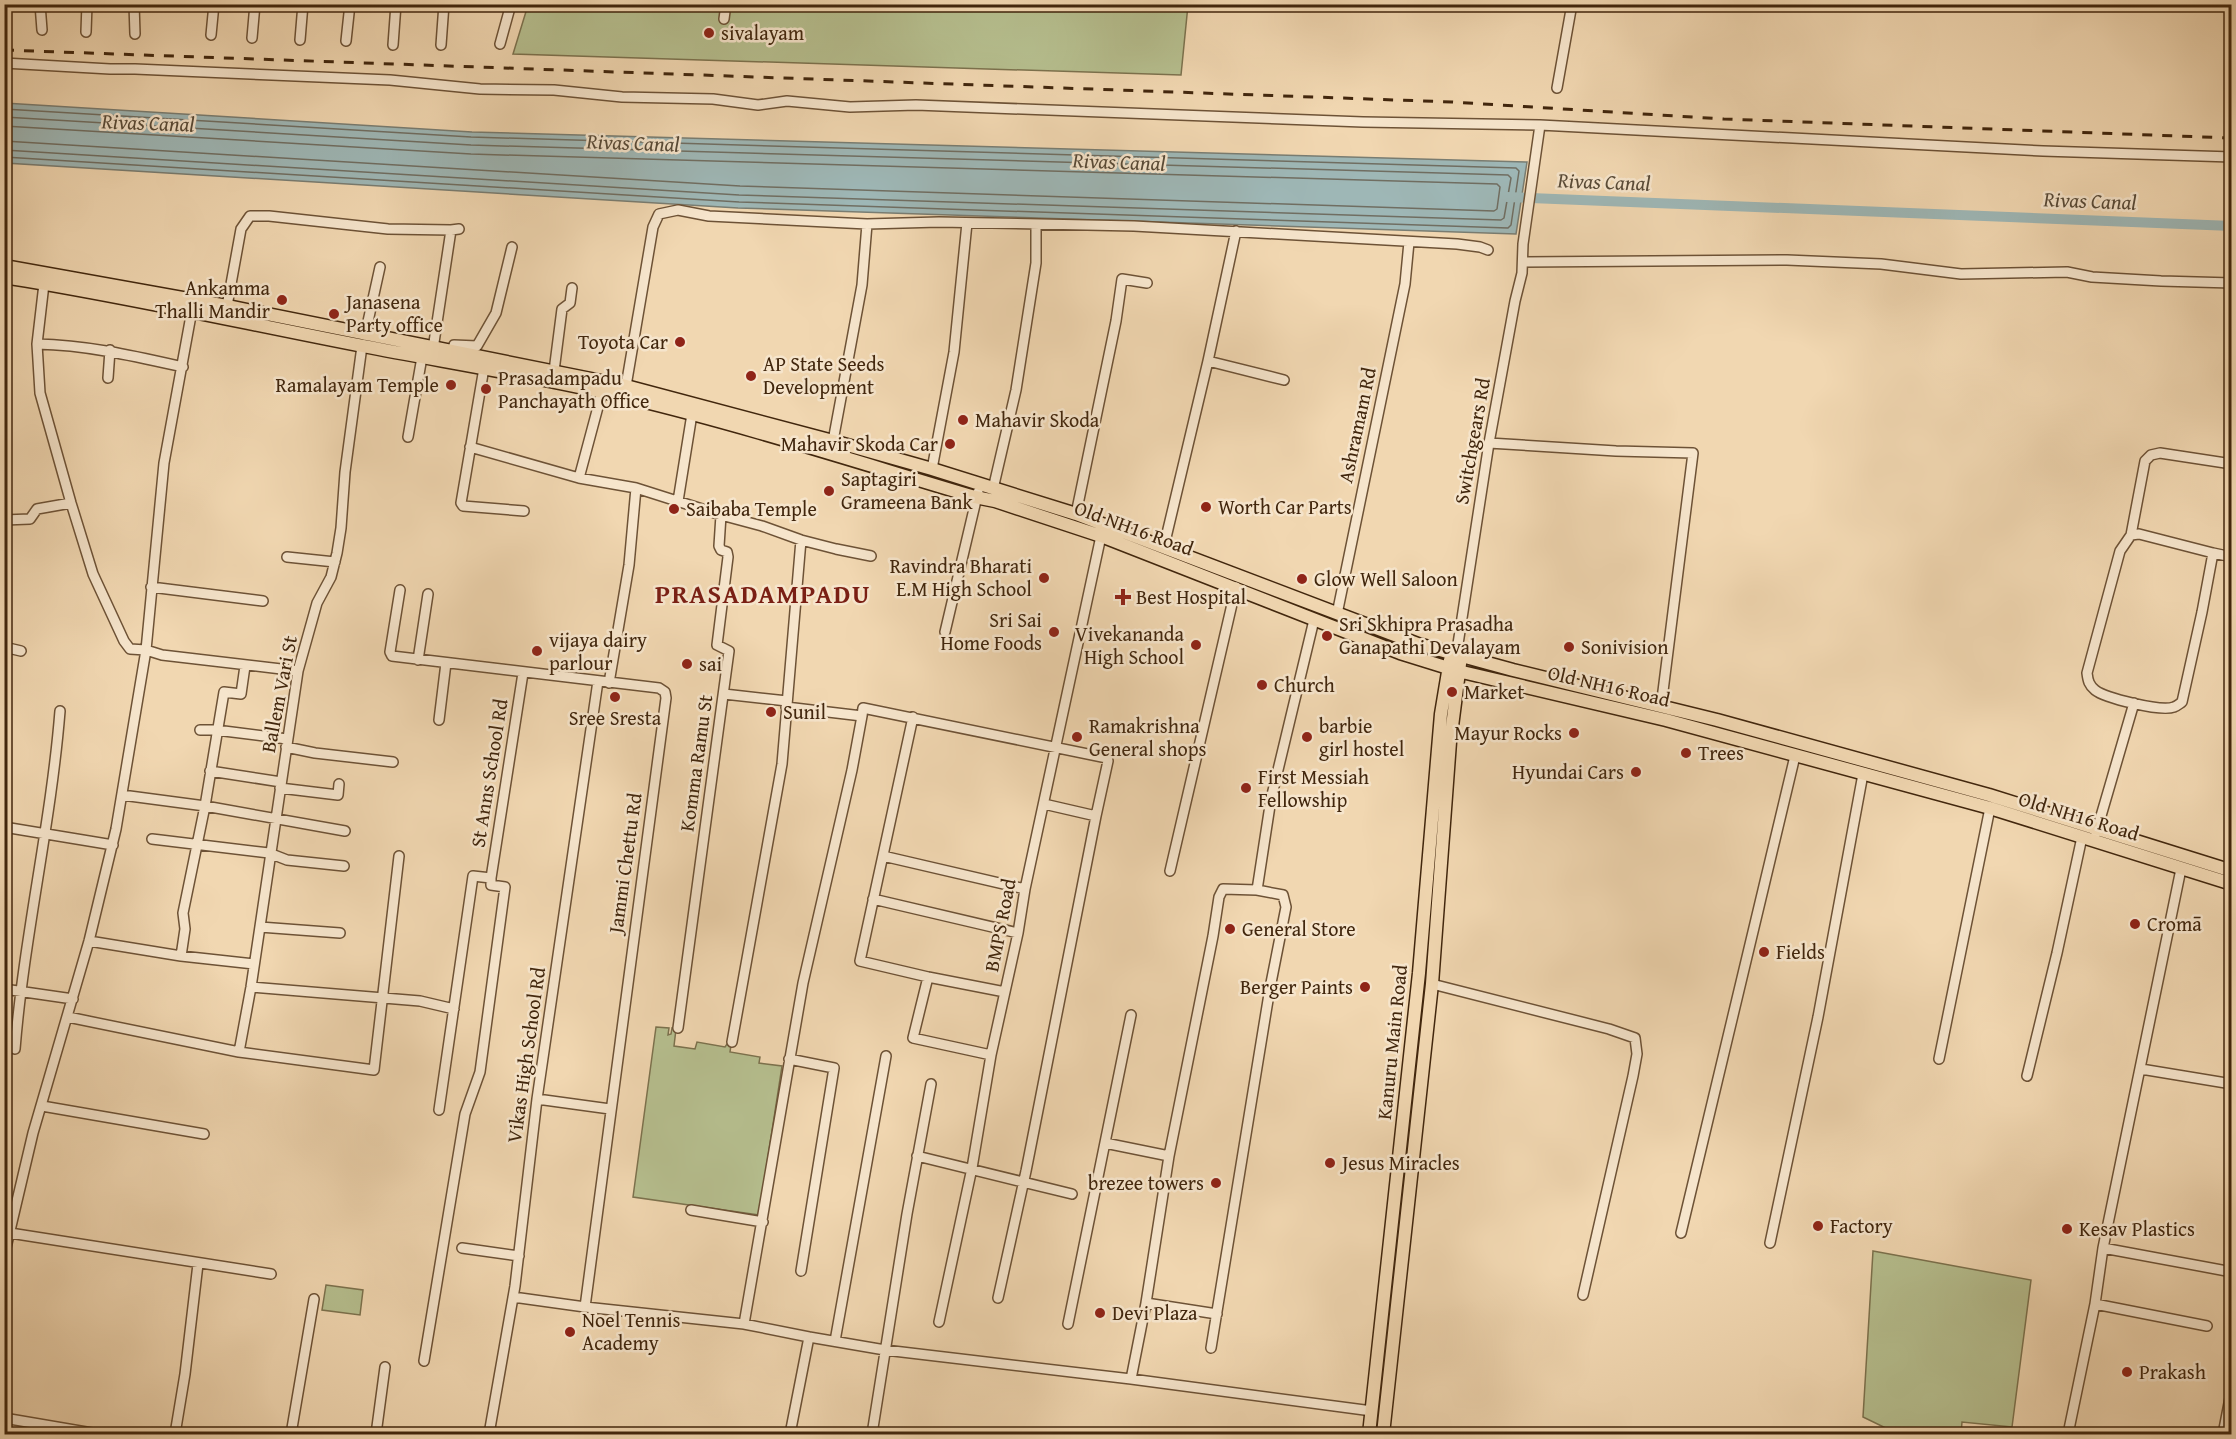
<svg xmlns="http://www.w3.org/2000/svg" width="2236" height="1439" viewBox="0 0 2236 1439" font-family="'Gentium Book Plus',serif">
  <rect width="100%" height="100%" fill="#f1d7b1"/>
  <filter id="stains"><feTurbulence type="fractalNoise" baseFrequency=".00333" numOctaves="4"/><feColorMatrix values="0 0 0 0 .2 0 0 0 0 .09 0 0 0 0 .02 0 0 0 .5 -.17"/></filter>
  <radialGradient id="worn" r=".72"><stop offset=".6" stop-color="#630" stop-opacity="0"/><stop offset="1" stop-color="#630" stop-opacity=".3"/></radialGradient>
  <!-- green -->
  <path fill="#b6bf8f" stroke="#7c724e" stroke-width="1.5" d="M528 5H1188L1181 75 513 54Z
    M656 1027 669 1028 668 1035 671 1034 672 1028 676 1029 674 1046 695 1049 697 1042 725 1047 727 1044 731 1045 730 1052 760 1057 759 1063 782 1066 759 1215 633 1197Z
    M1873 1251 2031 1280 2012 1427 1962 1422 1961 1434H1898L1863 1417Z
    M326 1285 363 1290 360 1315 322 1310Z"/>
  <!-- water -->
  <path fill="#9eb7b6" stroke="#797d72" stroke-width="1.5" d="M4 103 472 132 1527 162 1516 234 738 208 5 163Z"/>
  <g fill="none" stroke-linecap="round" stroke-linejoin="round">
    <!-- shore -->
    <path stroke="#706e62" stroke-width="1.5" d="M4 109 471 137 1516 168 1519 171 1511 225 1508 228 739 202 4 157
      M4 117 471 145 1508 175 1511 178 1504 218 1501 220 739 195 4 150
      M4 126 471 154 1497 184 1500 187 1497 209 1494 211 740 186 4 141"/>
    <!-- canal -->
    <path stroke="#9eb7b6" stroke-width="10" d="M1507 197 2232 226"/>
    <defs>
      <path id="minor" d="M40 4 42 30
        M134 4 135 34
        M724 19 726 4
        M86 32 87 4
        M211 35 214 4
        M252 38 255 4
        M300 40 303 4
        M346 41 350 4
        M500 44 511 4
        M393 45 396 4
        M441 45 444 4
        M4 63 110 69H135L390 80 480 89 554 90 622 97 713 99 758 105 787 101 850 107 916 105 1363 122 1540 125
        M1557 88 1572 4
        M1523 262 1787 260 1881 264 1961 274 2067 272 2092 277 2161 281 2232 283
        M44 284 37 344 40 393 71 503 93 574 124 641 130 649 146 650 162 655 298 671
        M227 306 241 229 250 216H269L388 229 451 230 459 229
        M365 335 380 267
        M37 344C87 345 134 356 183 367
        M433 349 451 230
        M452 352 454 345 477 346 496 313 512 247
        M1208 361 1284 380
        M484 368 461 503 463 506 524 511
        M554 371 562 309 570 303 572 288
        M108 378 110 350
        M626 386 653 227 659 214 678 210 709 216 867 224 939 222 1134 226 1457 244 1480 247 1488 250
        M408 437 422 357
        M833 441 862 285 867 224
        M1489 443 1616 451 1693 453 1661 707
        M470 447 579 478 636 488 721 515 762 526 801 540 836 549 871 556
        M932 469 954 352 967 223
        M579 478 602 392
        M993 489 1016 390 1036 263V224
        M678 501 692 414
        M1076 514 1116 321 1122 279 1147 283
        M4 520 30 519 37 509 71 503
        M2131 535 2139 534 2213 553 2202 612 2182 702C2179 704 2177 706 2174 707 2161 712 2105 698 2095 690 2089 685 2088 681 2087 673L2120 551 2131 535 2145 461 2151 455 2160 453 2232 464
        M1164 546 1208 361 1236 231
        M2213 553 2232 557
        M287 557 335 562
        M151 587 263 601
        M400 590 390 652 392 656 659 688 665 692 666 698 585 1307 513 1297
        M1337 614 1405 284 1409 242
        M1314 620 1271 799 1257 890 1223 889 1219 897 1213 936 1169 1156 1146 1303 1131 1379 1372 1411
        M945 632 978 492
        M1458 644 1489 443 1515 301 1522 273 1523 244 1540 125 2043 151 2232 157
        M4 647 21 651
        M418 660 428 594
        M609 683 629 565 636 488
        M724 694 787 701
        M786 707 862 716 863 708 1107 758 1108 761 1096 816
        M913 717 860 961 928 977 1005 992
        M439 720 446 663
        M200 730H216L287 739
        M286 747 315 753 393 762
        M210 771 281 782
        M280 788 338 795 339 784
        M122 795 205 806 345 831
        M4 827 113 845
        M2096 833 2134 703
        M152 839 269 853 287 860 344 866
        M883 856 1025 889
        M1170 871 1236 587
        M873 899 1018 933
        M260 927 340 933
        M89 941 181 956 254 964
        M181 956 185 929 183 913 205 806 224 692 241 694 245 666
        M928 977 913 1038 991 1055
        M1432 984 1609 1029 1635 1038 1637 1054 1633 1076 1583 1295
        M251 987 420 1001 454 1009
        M4 989 73 999
        M68 1017 239 1052 374 1070 399 856
        M678 1028 729 651 717 645 728 557 727 552 721 550 719 546 721 515
        M732 1042 782 764 801 540
        M15 1049C24 936 51 824 60 711
        M239 1052 251 987 298 671 317 603 331 577 337 553 341 528 345 472 362 346
        M789 1059 834 1068 801 1271
        M1939 1059 1990 808
        M2141 1069 2232 1084
        M2027 1076 2057 953 2082 837
        M537 1099 610 1109
        M42 1106 204 1134
        M439 1110 473 876 491 878
        M1105 1143 1169 1156
        M917 1156 1072 1194
        M691 1210 763 1222
        M10 1233 271 1274
        M1681 1233 1795 756
        M1770 1243 1818 1017 1863 774
        M462 1248 519 1256
        M2103 1248 2232 1272
        M4 1256 33 1133 89 941 116 829 146 650 164 463 192 310
        M998 1298 1026 1171 1096 816 1044 804
        M1146 1303 1217 1314
        M2095 1304 2207 1326
        M585 1307 744 1324 809 1337
        M939 1322 972 1168 991 1055 1018 933 1025 889 1101 536
        M744 1324 803 983 852 770 862 716
        M1068 1324 1131 1015
        M835 1341 886 1056
        M1211 1348 1270 988 1286 907 1283 895 1257 890
        M424 1361 465 1114 480 1072 505 887 491 885V878L523 673
        M4 1418 98 1434
        M175 1434 185 1374 198 1264
        M291 1434 314 1299
        M376 1434 385 1367
        M489 1434 515 1286 537 1099 598 681
        M790 1434 809 1337 885 1350 1131 1379
        M872 1434 907 1214 931 1084
        M2068 1434 2095 1304 2103 1248 2181 869
        M2223 1434 2232 1388"/>
      <path id="major" d="M4 266 227 306 626 386 833 441 932 469 1076 514 1418 644 1513 670 1717 720 1989 795 2232 871
        M4 277C125 296 244 323 363 346 452 363 541 377 629 398 746 426 860 463 975 497L995 501 1101 536 1400 653 1458 671 1666 720 1990 808 2232 884
        M1369 1434 1419 973 1441 714 1450 660
        M1383 1434 1432 984 1450 742 1460 664"/>
    </defs>
    <!-- minor casing -->
    <use href="#minor" stroke="#6d5236" stroke-width="12"/>
    <!-- major casing -->
    <use href="#major" stroke="#41260d" stroke-width="15"/>
    <!-- minor -->
    <use href="#minor" stroke="#f6e5cc" stroke-width="9"/>
    <!-- major -->
    <use href="#major" stroke="#f1d7b1" stroke-width="12"/>
    <!-- rail -->
    <path stroke="#41260d" stroke-width="3" stroke-dasharray="10 10" stroke-linecap="butt" d="M4 50 1452 102 1724 119 2232 138"/>
  </g>
  <!-- markers -->
  <g fill="#8f2418" stroke="#f6e5cc" stroke-width="2">
    <circle cx="709" cy="33" r="6"/>
    <circle cx="282" cy="300" r="6"/>
    <circle cx="334" cy="314" r="6"/>
    <circle cx="680" cy="342" r="6"/>
    <circle cx="751" cy="376" r="6"/>
    <circle cx="451" cy="385" r="6"/>
    <circle cx="486" cy="389" r="6"/>
    <circle cx="963" cy="420" r="6"/>
    <circle cx="950" cy="444" r="6"/>
    <circle cx="829" cy="491" r="6"/>
    <circle cx="1206" cy="507" r="6"/>
    <circle cx="674" cy="509" r="6"/>
    <circle cx="1044" cy="578" r="6"/>
    <circle cx="1302" cy="579" r="6"/>
    <path d="M1120 588h6v6h6v6h-6v6h-6v-6h-6v-6h6z"/>
    <circle cx="1054" cy="632" r="6"/>
    <circle cx="1327" cy="636" r="6"/>
    <circle cx="1196" cy="645" r="6"/>
    <circle cx="1569" cy="647" r="6"/>
    <circle cx="537" cy="651" r="6"/>
    <circle cx="687" cy="664" r="6"/>
    <circle cx="1262" cy="685" r="6"/>
    <circle cx="1452" cy="692" r="6"/>
    <circle cx="615" cy="697" r="6"/>
    <circle cx="771" cy="712" r="6"/>
    <circle cx="1574" cy="733" r="6"/>
    <circle cx="1077" cy="737" r="6"/>
    <circle cx="1307" cy="737" r="6"/>
    <circle cx="1686" cy="753" r="6"/>
    <circle cx="1636" cy="772" r="6"/>
    <circle cx="1246" cy="788" r="6"/>
    <circle cx="2135" cy="924" r="6"/>
    <circle cx="1230" cy="929" r="6"/>
    <circle cx="1764" cy="952" r="6"/>
    <circle cx="1365" cy="987" r="6"/>
    <circle cx="1330" cy="1163" r="6"/>
    <circle cx="1216" cy="1183" r="6"/>
    <circle cx="1818" cy="1226" r="6"/>
    <circle cx="2067" cy="1229" r="6"/>
    <circle cx="1100" cy="1313" r="6"/>
    <circle cx="570" cy="1332" r="6"/>
    <circle cx="2127" cy="1372" r="6"/>
  </g>
  <g text-anchor="middle" stroke-width="5" stroke-linejoin="round" paint-order="stroke">
    <!-- poi labels -->
    <g font-size="20" fill="#41260d" stroke="#f6e5cc" text-anchor="start">
      <text x="721" y="40">sivalayam</text>
      <text x="270" y="295" text-anchor="end">Ankamma<tspan x="270" dy="23">Thalli Mandir</tspan></text>
      <text x="346" y="309">Janasena<tspan x="346" dy="23">Party office</tspan></text>
      <text x="668" y="349" text-anchor="end">Toyota Car</text>
      <text x="763" y="371">AP State Seeds<tspan x="763" dy="23">Development</tspan></text>
      <text x="498" y="385">Prasadampadu<tspan x="498" dy="23">Panchayath Office</tspan></text>
      <text x="439" y="392" text-anchor="end">Ramalayam Temple</text>
      <text x="975" y="427">Mahavir Skoda</text>
      <text x="938" y="451" text-anchor="end">Mahavir Skoda Car</text>
      <text x="841" y="486">Saptagiri<tspan x="841" dy="23">Grameena Bank</tspan></text>
      <text x="1218" y="514">Worth Car Parts</text>
      <text x="686" y="516">Saibaba Temple</text>
      <text x="1032" y="573" text-anchor="end">Ravindra Bharati<tspan x="1032" dy="23">E.M High School</tspan></text>
      <text x="1314" y="586">Glow Well Saloon</text>
      <text x="1136" y="604">Best Hospital</text>
      <text x="1042" y="627" text-anchor="end">Sri Sai<tspan x="1042" dy="23">Home Foods</tspan></text>
      <text x="1339" y="631">Sri Skhipra Prasadha<tspan x="1339" dy="23">Ganapathi Devalayam</tspan></text>
      <text x="1184" y="641" text-anchor="end">Vivekananda<tspan x="1184" dy="23">High School</tspan></text>
      <text x="549" y="647">vijaya dairy<tspan x="549" dy="23">parlour</tspan></text>
      <text x="1581" y="654">Sonivision</text>
      <text x="699" y="671">sai</text>
      <text x="1274" y="692">Church</text>
      <text x="1464" y="699">Market</text>
      <text x="783" y="719">Sunil</text>
      <text x="615" y="725" text-anchor="middle">Sree Sresta</text>
      <text x="1089" y="733">Ramakrishna<tspan x="1089" dy="23">General shops</tspan></text>
      <text x="1319" y="733">barbie<tspan x="1319" dy="23">girl hostel</tspan></text>
      <text x="1562" y="740" text-anchor="end">Mayur Rocks</text>
      <text x="1698" y="760">Trees</text>
      <text x="1624" y="779" text-anchor="end">Hyundai Cars</text>
      <text x="1258" y="784">First Messiah<tspan x="1258" dy="23">Fellowship</tspan></text>
      <text x="2147" y="931">Cromā</text>
      <text x="1242" y="936">General Store</text>
      <text x="1776" y="959">Fields</text>
      <text x="1353" y="994" text-anchor="end">Berger Paints</text>
      <text x="1342" y="1170">Jesus Miracles</text>
      <text x="1204" y="1190" text-anchor="end">brezee towers</text>
      <text x="1830" y="1233">Factory</text>
      <text x="2079" y="1236">Kesav Plastics</text>
      <text x="1112" y="1320">Devi Plaza</text>
      <text x="582" y="1327">Noel Tennis<tspan x="582" dy="23">Academy</tspan></text>
      <text x="2139" y="1379">Prakash</text>
    </g>
    <!-- street labels -->
    <g font-size="20" fill="#41260d" stroke="#f6e5cc">
      <text transform="translate(1357 425) rotate(-78)" y="7">Ashramam Rd</text>
      <text transform="translate(1472 441) rotate(-80)" y="7">Switchgears Rd</text>
      <text transform="translate(1134 528) rotate(20)" y="7">Old NH16 Road</text>
      <text transform="translate(1609 686) rotate(13)" y="7">Old NH16 Road</text>
      <text transform="translate(279 694) rotate(-79)" y="7">Ballem Vari St</text>
      <text transform="translate(696 763) rotate(-82)" y="7">Komma Ramu St</text>
      <text transform="translate(489 773) rotate(-81)" y="7">St Anns School Rd</text>
      <text transform="translate(2079 816) rotate(17)" y="7">Old NH16 Road</text>
      <text transform="translate(625 863) rotate(-82)" y="7">Jammi Chettu Rd</text>
      <text transform="translate(1000 925) rotate(-79)" y="7">BMPS Road</text>
      <text transform="translate(1392 1042) rotate(-84)" y="7">Kanuru Main Road</text>
      <text transform="translate(526 1055) rotate(-82)" y="7">Vikas High School Rd</text>
    </g>
    <!-- water labels -->
    <g font-size="21" font-style="italic" fill="#584a37" stroke="#f6e5cc">
      <text transform="translate(148 123) rotate(2)" y="7">Rivas Canal</text>
      <text transform="translate(633 143) rotate(2)" y="7">Rivas Canal</text>
      <text transform="translate(1119 162) rotate(2)" y="7">Rivas Canal</text>
      <text transform="translate(1604 182) rotate(2)" y="7">Rivas Canal</text>
      <text transform="translate(2090 201) rotate(2)" y="7">Rivas Canal</text>
    </g>
    <!-- district labels -->
    <g font-size="26" font-weight="bold" letter-spacing="1.5" fill="#7a1f14" stroke="#f6e5cc">
      <text x="763" y="603">PRASADAMPADU</text>
    </g>
  </g>
  <!-- margin -->
  <rect width="2236" height="1439" fill="none" stroke="#f1d7b1" stroke-width="24"/>
  <rect x="6" y="6" width="2224" height="1427" fill="none" stroke="#41260d" stroke-width="3"/>
  <rect x="12" y="12" width="2212" height="1415" fill="none" stroke="#41260d" stroke-width="1.5"/>
  <rect width="100%" height="100%" filter="url(#stains)"/>
  <rect width="100%" height="100%" fill="url(#worn)"/>
</svg>
